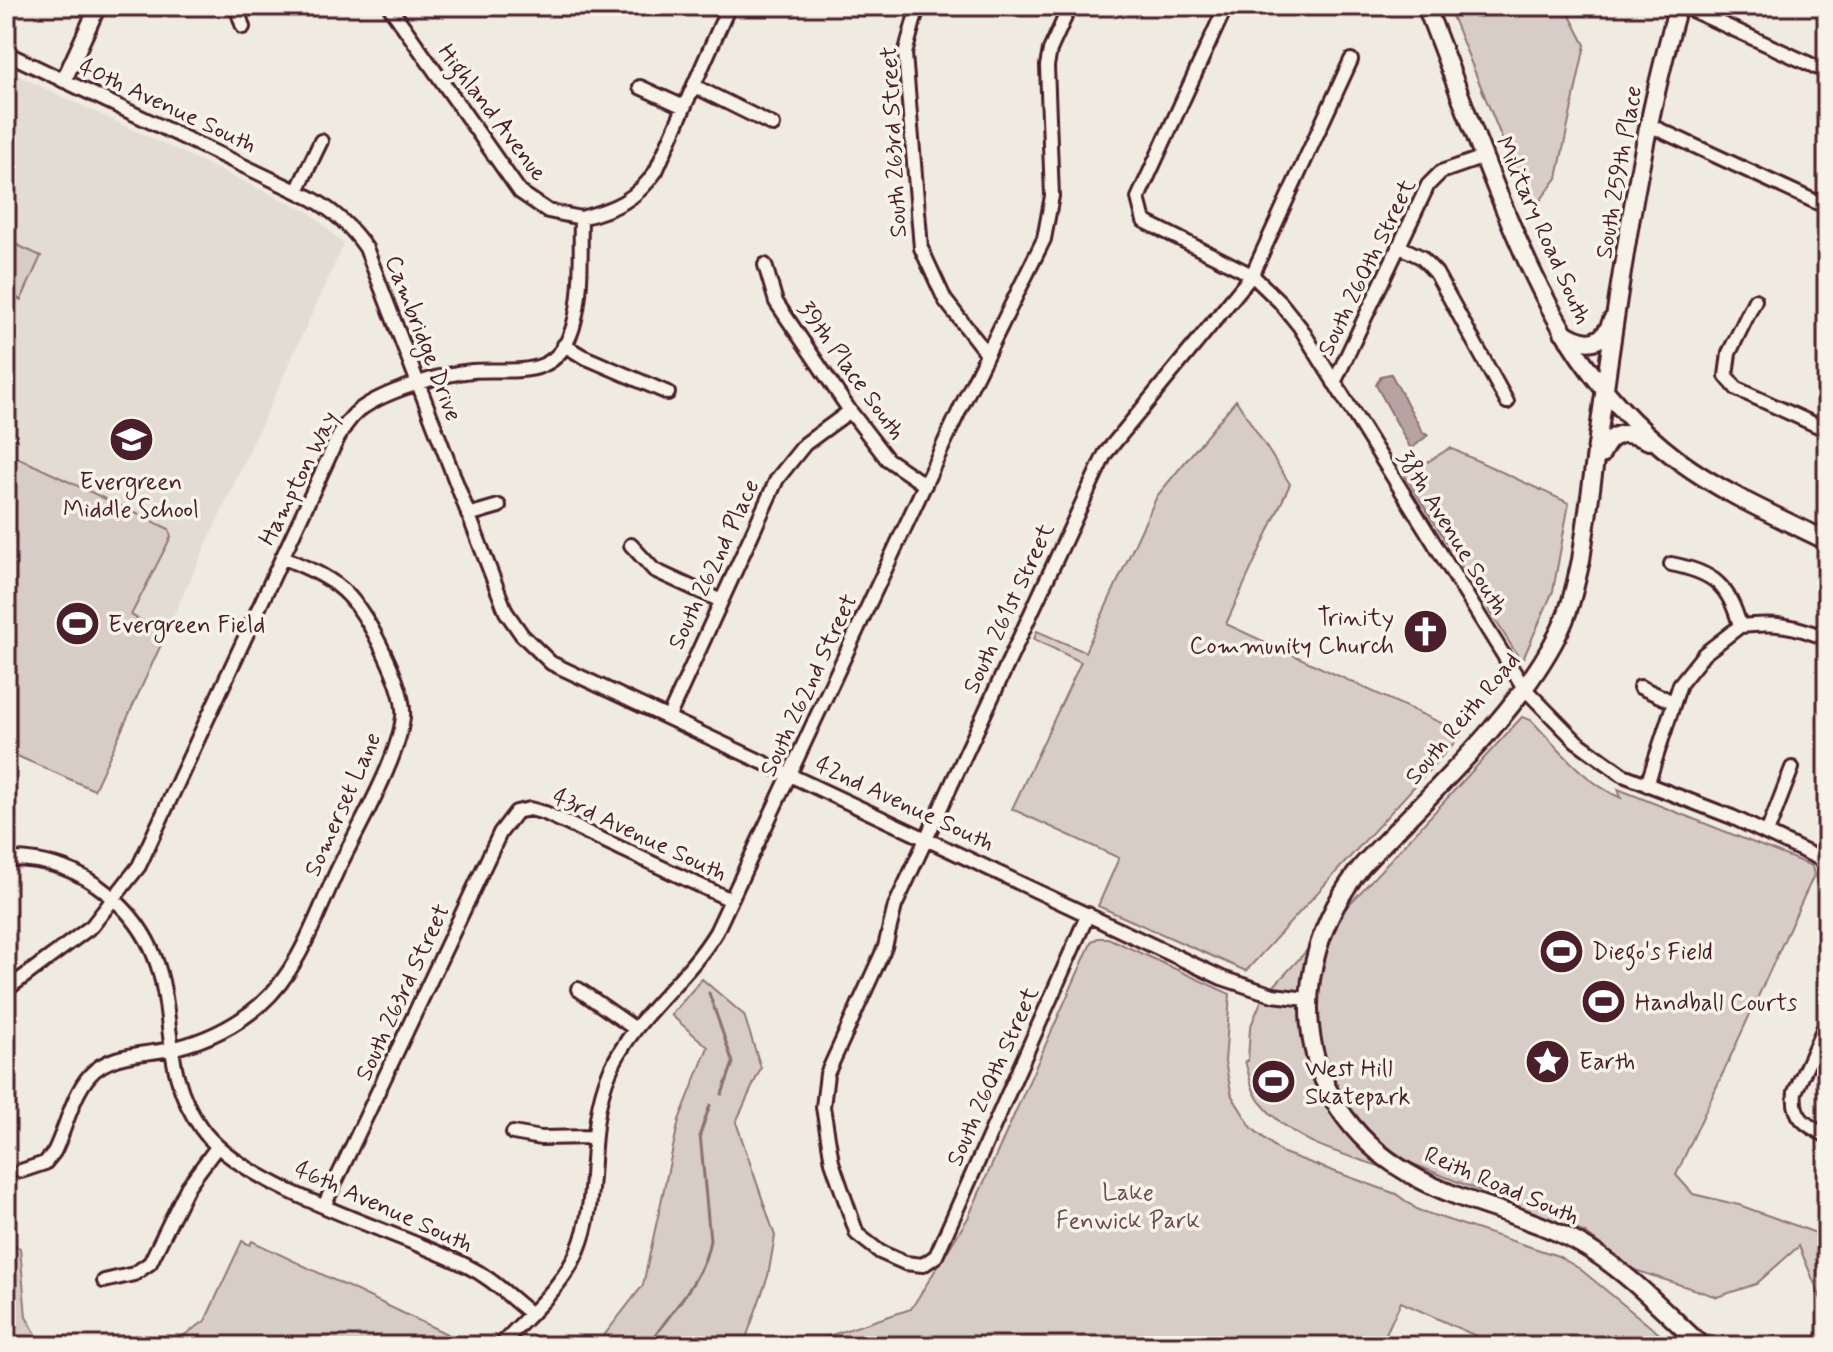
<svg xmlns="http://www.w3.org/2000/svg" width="1833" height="1352" viewBox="0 0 1833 1352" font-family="Mynerve,sans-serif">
  <rect width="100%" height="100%" fill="#f0ebe0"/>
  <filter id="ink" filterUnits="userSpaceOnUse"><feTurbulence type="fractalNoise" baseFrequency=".0125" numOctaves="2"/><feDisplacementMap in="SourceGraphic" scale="16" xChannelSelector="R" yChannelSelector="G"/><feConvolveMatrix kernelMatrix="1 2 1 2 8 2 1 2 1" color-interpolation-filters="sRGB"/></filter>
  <g filter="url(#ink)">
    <!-- built -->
    <path fill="#e3dcd2" d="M6 70 309 212 344 244 94 790 6 751Z"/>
    <!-- green -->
    <path fill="#d8cdc6" stroke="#917678" stroke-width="2" d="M1448 6H1565L1585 45 1557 178 1536 206 1503 141Z
      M6 240 41 256 21 300 6 292Z
      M1236 400 1290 484 1226 624 1463 733 1246 971 1098 906 1119 858 1012 809 1081 662 1034 639 1037 631 1085 652 1157 496Z
      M1450 448 1569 503 1553 591 1524 657 1519 658 1405 476Z
      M6 452 169 529 171 537 131 615 166 634 94 790 6 751Z
      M1522 717 1531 720C1559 749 1584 782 1621 798L1618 789 1812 866 1814 875 1676 1175 1693 1194 1739 1205 1827 1237V1301L1821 1299 1799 1246 1756 1284 1717 1297 1632 1269 1585 1233 1401 1159 1366 1149 1388 1169C1340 1153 1294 1144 1261 1103 1252 1093 1249 1074 1245 1061H1248L1250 1028 1262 999Z
      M1098 938H1108L1230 994 1225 1062 1232 1096 1252 1128 1281 1152 1396 1194 1418 1210 1558 1256 1580 1269 1674 1346H1498L1401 1302 1380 1346H596L643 1285 679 1120 708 1047 671 1015 702 979 744 1015 761 1068 736 1122 775 1236 768 1276 745 1341 804 1344 911 1309 968 1218 1092 941Z
      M242 1241 250 1245 252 1241 472 1346H168L205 1321Z
      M6 1242 20 1248 26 1317 43 1346H6Z"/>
    <!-- water -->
    <path fill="#b7a4a2" stroke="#8b6f72" stroke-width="2" d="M1391 374 1423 433 1428 435 1411 449 1376 385 1381 376Z"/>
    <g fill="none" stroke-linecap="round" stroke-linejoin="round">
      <!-- stream -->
      <path stroke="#8b6f72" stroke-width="3" d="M709 993 733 1063 722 1094
        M648 1346C669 1313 704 1280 710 1240L700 1134 710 1105"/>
      <defs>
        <path id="minor" d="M236 6 243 27
          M389 6 520 192 548 211 581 218
          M918 6 905 54 921 248 945 300 987 354
          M1226 6 1138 198 1144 221 1252 275 1280 302 1300 327 1524 688 1576 741 1623 775 1732 817 1827 862
          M1683 6 1827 72
          M6 53 311 198C334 211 351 226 366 248L506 612 522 635 551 663 1222 978 1273 995 1307 999
          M694 86 773 125
          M640 87 684 107
          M1649 125 1827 207
          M297 191 321 141
          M1398 246 1421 257 1436 273 1507 402
          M765 265 776 302 850 411 887 459 925 485
          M1755 300 1729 353 1726 376 1737 389 1827 430
          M564 345 582 356 668 393
          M1334 383 1428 185 1441 172 1484 157
          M468 515 499 506
          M631 545 654 570 719 600
          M1671 564C1713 572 1729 585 1740 626
          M1740 626C1774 622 1796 625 1827 639
          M1640 687 1673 702
          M669 716 777 479 805 444 850 411
          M1647 785 1680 684 1704 654 1740 626
          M1767 833 1792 768
          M6 859C43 858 78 869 107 893 197 967 145 1050 201 1128 245 1190 396 1230 467 1266 492 1278 508 1296 530 1313
          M1088 914 936 1256 923 1265 905 1263 880 1252 857 1234 832 1162 823 1107 827 1074 885 947 895 906 1105 454 1252 275 1351 60
          M578 989 634 1028
          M6 990 92 926 139 866 334 446C340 433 347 420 358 411 382 392 441 374 472 371 515 368 556 382 573 327 583 293 580 253 581 218 615 209 636 200 656 171L729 6
          M1827 1021 1795 1092C1792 1118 1806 1125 1827 1136
          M513 1133 541 1138 592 1137
          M21 1171 45 1163 54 1152C66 1129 72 1095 90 1075 110 1052 148 1055 175 1048 207 1040 236 1026 261 1004 298 972 316 917 336 873 356 831 398 761 403 717 406 688 369 618 349 596 332 577 305 567 282 557
          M324 1206 500 833 516 812 530 809 545 813 731 900
          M104 1281 134 1274 150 1263 188 1186 217 1147
          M502 1344C529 1314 563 1287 578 1250 601 1196 584 1131 610 1071 634 1016 685 983 716 932L961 407 1044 239 1052 196 1047 66 1050 50 1070 6"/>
        <path id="tertiary" d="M64 80 98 6"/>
        <path id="secondary" d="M1426 6C1450 68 1473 131 1498 193 1542 301 1582 387 1678 460 1724 494 1776 516 1827 541
          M1678 6C1627 186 1608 375 1581 560 1575 586 1570 612 1557 636 1515 718 1425 798 1362 866 1277 972 1293 1113 1419 1179 1472 1207 1535 1216 1587 1248 1630 1274 1665 1312 1702 1346
          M1563 332C1584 346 1603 347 1612 320
          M1601 455C1611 430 1626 430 1649 441"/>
      </defs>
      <!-- minor casing -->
      <use href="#minor" stroke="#4a1f2b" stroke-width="18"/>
      <!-- tertiary casing -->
      <use href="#tertiary" stroke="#4a1f2b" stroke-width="20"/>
      <!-- secondary casing -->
      <use href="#secondary" stroke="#4a1f2b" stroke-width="22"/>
      <!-- minor -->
      <use href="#minor" stroke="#f7f3e8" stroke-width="12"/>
      <!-- tertiary -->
      <use href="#tertiary" stroke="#f7f3e8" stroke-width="14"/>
      <!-- secondary -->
      <use href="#secondary" stroke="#f7f3e8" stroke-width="16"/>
    </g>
  </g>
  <!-- icons -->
  <defs>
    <symbol id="school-disc" viewBox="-11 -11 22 22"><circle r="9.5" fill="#4a1f2b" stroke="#f7f3e8"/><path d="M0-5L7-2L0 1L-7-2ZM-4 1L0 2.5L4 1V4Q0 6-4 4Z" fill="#fff"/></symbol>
    <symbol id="stadium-disc" viewBox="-11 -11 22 22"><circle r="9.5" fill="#4a1f2b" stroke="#f7f3e8"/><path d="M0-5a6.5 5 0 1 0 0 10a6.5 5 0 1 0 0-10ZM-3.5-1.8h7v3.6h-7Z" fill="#fff"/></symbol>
    <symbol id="church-disc" viewBox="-11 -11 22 22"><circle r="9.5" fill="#4a1f2b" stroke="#f7f3e8"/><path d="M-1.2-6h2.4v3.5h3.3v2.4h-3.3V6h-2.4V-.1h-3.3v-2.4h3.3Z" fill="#fff"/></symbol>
    <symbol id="sight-disc" viewBox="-11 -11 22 22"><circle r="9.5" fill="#4a1f2b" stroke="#f7f3e8"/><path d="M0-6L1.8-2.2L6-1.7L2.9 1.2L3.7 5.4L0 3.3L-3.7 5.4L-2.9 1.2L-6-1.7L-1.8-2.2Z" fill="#fff"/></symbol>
  </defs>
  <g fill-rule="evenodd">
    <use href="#school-disc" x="106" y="414" width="51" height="51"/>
    <use href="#stadium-disc" x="52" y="598" width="51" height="51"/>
    <use href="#church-disc" x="1400" y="606" width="51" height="51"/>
    <use href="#stadium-disc" x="1536" y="926" width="51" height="51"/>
    <use href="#stadium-disc" x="1578" y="976" width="51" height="51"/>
    <use href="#sight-disc" x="1522" y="1036" width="51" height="51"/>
    <use href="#stadium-disc" x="1248" y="1056" width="51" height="51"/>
  </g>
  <g text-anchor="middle" stroke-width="7" stroke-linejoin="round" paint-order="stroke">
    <!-- street labels -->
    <g font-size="24" fill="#4a1f2b" stroke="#f7f3e8">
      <text transform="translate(168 105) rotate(25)" y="8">40th Avenue South</text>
      <text transform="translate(493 112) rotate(53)" y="8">Highland Avenue</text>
      <text transform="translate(893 142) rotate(-93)" y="8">South 263rd Street</text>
      <text transform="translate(1618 172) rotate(-80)" y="8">South 259th Place</text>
      <text transform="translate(1544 230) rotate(66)" y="8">Military Road South</text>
      <text transform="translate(1366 267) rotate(-64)" y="8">South 260th Street</text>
      <text transform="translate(424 338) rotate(69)" y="8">Cambridge Drive</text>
      <text transform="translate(852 370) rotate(54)" y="8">39th Place South</text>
      <text transform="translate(298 478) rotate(-63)" y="8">Hampton Way</text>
      <text transform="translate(1453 532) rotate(58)" y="8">38th Avenue South</text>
      <text transform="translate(713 564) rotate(-65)" y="8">South 262nd Place</text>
      <text transform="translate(1008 608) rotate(-65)" y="8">South 261st Street</text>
      <text transform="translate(808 685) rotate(-65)" y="8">South 262nd Street</text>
      <text transform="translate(1462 718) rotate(-50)" y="8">South Reith Road</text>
      <text transform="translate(905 803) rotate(25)" y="8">42nd Avenue South</text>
      <text transform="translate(342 804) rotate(-66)" y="8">Somerset Lane</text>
      <text transform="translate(640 834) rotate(25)" y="8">43rd Avenue South</text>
      <text transform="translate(402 992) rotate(-65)" y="8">South 263rd Street</text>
      <text transform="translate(992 1076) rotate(-66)" y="8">South 260th Street</text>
      <text transform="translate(1502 1185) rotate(23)" y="8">Reith Road South</text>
      <text transform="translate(384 1206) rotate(24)" y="8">46th Avenue South</text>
    </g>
    <!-- poi labels -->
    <g font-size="24" fill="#4a1f2b" stroke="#f7f3e8" text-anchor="start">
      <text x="131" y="489" text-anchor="middle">Evergreen<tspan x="131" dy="28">Middle School</tspan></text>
      <text x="1394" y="625" text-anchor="end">Trinity<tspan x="1394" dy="28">Community Church</tspan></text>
      <text x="108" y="632">Evergreen Field</text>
      <text x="1592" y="959">Diego's Field</text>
      <text x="1635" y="1010">Handball Courts</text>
      <text x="1579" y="1069">Earth</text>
      <text x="1305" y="1076">West Hill<tspan x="1305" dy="28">Skatepark</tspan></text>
    </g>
    <!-- park labels -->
    <g font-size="24" fill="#6e4a52" stroke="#f7f3e8">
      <text x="1128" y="1200">Lake<tspan x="1128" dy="28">Fenwick Park</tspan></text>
    </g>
  </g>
  <!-- margin -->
  <rect width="1833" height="1352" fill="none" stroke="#f7f3e8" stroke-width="32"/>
  <rect x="16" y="16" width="1801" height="1320" fill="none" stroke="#4a1f2b" stroke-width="3" filter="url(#ink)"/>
</svg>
